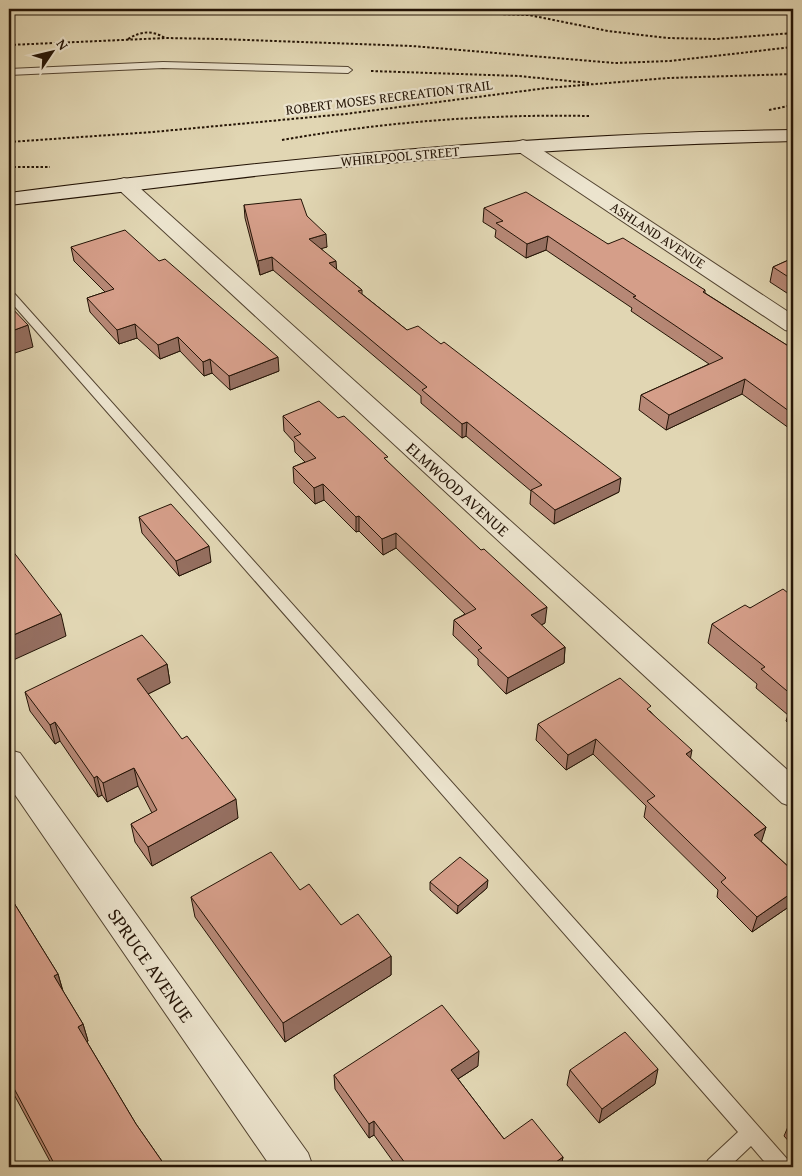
<svg xmlns="http://www.w3.org/2000/svg" width="802" height="1176" viewBox="0 0 802 1176" font-family="'Gentium Book Plus',serif">
  <rect width="100%" height="100%" fill="#e1d6b3"/>
  <filter id="stains"><feTurbulence type="fractalNoise" baseFrequency=".004" numOctaves="4"/><feColorMatrix values="0 0 0 0 .2 0 0 0 0 .09 0 0 0 0 .02 0 0 0 .5 -.17"/></filter>
  <radialGradient id="worn" r=".72"><stop offset=".6" stop-color="#630" stop-opacity="0"/><stop offset="1" stop-color="#630" stop-opacity=".3"/></radialGradient>
  <g fill="none" stroke-linecap="round" stroke-linejoin="round">
    <defs>
      <path id="lane" d="M163 62 348 67 352 70 348 73 163 68 9 75V69Z
        M9 291 13 292 662 1017 788 1160 791 1167H769L751 1146 729 1167H705L708 1160 738 1132 9 300Z"/>
      <path id="street" d="M523 140 530 142 793 315V332L785 330 516 150 514 146 516 142Z
        M124 178 131 180 793 775V807L782 803 117 188 114 184 117 180Z
        M9 750 20 753 308 1153 313 1167H271L9 786Z"/>
      <path id="secondary" d="M793 130V141C631 145 473 154 311 170 210 180 110 194 9 205V193C269 160 531 133 793 130Z"/>
    </defs>
    <!-- lane casing -->
    <use href="#lane" stroke="#534431" stroke-width="2"/>
    <!-- street casing -->
    <use href="#street" stroke="#534431" stroke-width="2"/>
    <!-- secondary casing -->
    <use href="#secondary" stroke="#241406" stroke-width="2"/>
    <!-- path -->
    <path stroke="#241406" stroke-width="2" stroke-dasharray="2.5 2" stroke-linecap="butt" d="M466 9 467 13 529 15 608 31 667 38 716 39 793 33
      M128 39C141 31 152 30 165 38
      M9 45 166 38 220 39 412 46 615 63 670 61 793 47
      M371 71 519 76 589 83
      M769 110 793 105
      M282 140C384 122 485 114 589 116
      M9 142 153 132 345 114 547 88 668 78 793 74
      M9 167H50"/>
    <!-- lane -->
    <use href="#lane" fill="#ece4ce" fill-rule="evenodd"/>
    <!-- street -->
    <use href="#street" fill="#ece4ce" fill-rule="evenodd"/>
    <!-- secondary -->
    <use href="#secondary" fill="#ece4ce" fill-rule="evenodd"/>
  </g>
  <!-- wall -->
  <path fill="#b78876" stroke="#241406" d="M244 205 307 216 327 247 321 248 337 270 362 290V294L407 330 619 492 554 524 530 504 531 491 466 436 462 438 421 403V396L273 270 260 275 245 218Z
    M484 208 608 244 705 290V293L793 349V431L742 394 666 430 639 410 641 395 709 364 631 311 632 308 546 250 526 258 495 237 496 230 483 222Z
    M71 247 279 371 230 390 212 373 204 376 180 351 160 359 137 338 119 344 90 312 87 298 105 292 74 261Z
    M793 258V297L770 282 773 267Z
    M283 416 338 418 388 462 545 623 541 625 565 647 564 663 506 694 478 665V659L453 635 454 620 465 614 396 548 383 555 359 531 356 532 324 500 315 504 294 483 293 467 305 462 295 452 294 442 284 431Z
    M139 517 211 562 179 576 142 533Z
    M793 597V727L786 721 788 715 756 688 757 684 708 643 712 624 750 608Z
    M167 664 170 683 148 694 238 818 152 866 135 842 131 824 152 813 138 786 107 802 102 795 98 797 60 741 55 744 30 711 25 692Z
    M650 711 690 758 766 827 761 841 793 871V904L752 932 717 897 718 890 644 817 646 806 593 754 566 770 536 740 538 724Z
    M430 882 487 888 457 914 430 890Z
    M300 890 341 925 391 956V975L285 1042 195 917 191 897Z
    M9 895 58 974 63 991 83 1024 88 1041 87 1042 136 1124 166 1167H53L10 1087H9Z
    M478 1066 458 1079 504 1139 563 1157 561 1167H397L374 1135 369 1138 335 1089 334 1075Z
    M570 1070 655 1084 599 1123 567 1085Z
    M793 1119V1146L784 1136 790 1122Z"/>
  <!-- shaded-wall -->
  <path fill="#956f60" stroke="#241406" d="M326 234 327 247 310 252 309 239Z
    M548 236 546 250 526 258 527 244Z
    M272 257 273 270 260 275 258 261Z
    M336 261 337 274 329 263Z
    M135 324 137 338 119 344 117 330Z
    M28 325 33 347 9 355V332Z
    M178 337 180 351 160 359 158 345Z
    M278 357 279 371 230 390 229 376Z
    M210 359 212 373 204 376 203 362Z
    M745 379 742 394 666 430 669 415Z
    M467 422 466 436 462 438V424Z
    M621 478 619 492 554 524 555 510Z
    M323 484 324 500 315 504 314 488Z
    M359 516V531L356 532V517Z
    M396 533V548L383 555 382 539Z
    M209 546 211 562 179 576 176 561Z
    M547 607 545 623 529 631 531 615Z
    M61 614 66 636 9 662V637Z
    M565 647 564 663 506 694 508 678Z
    M167 664 170 683 140 698 137 679Z
    M55 722 60 741 55 744 50 725Z
    M596 739 593 754 566 770 568 755Z
    M692 750 689 766 686 754Z
    M134 768 138 786 107 802 103 783Z
    M97 776 102 795 98 797 94 778Z
    M236 799 238 818 152 866 148 847Z
    M766 827 761 843 754 835Z
    M488 880 487 888 457 914 458 906Z
    M793 892V904L752 932 757 917Z
    M391 956V975L285 1042 283 1023Z
    M58 974 63 992 54 976Z
    M83 1024 88 1041 84 1044 78 1027Z
    M479 1051 478 1066 450 1084 451 1070Z
    M658 1069 655 1084 599 1123 602 1109Z
    M374 1121V1135L369 1138V1124Z
    M563 1157 561 1167H549Z"/>
  <!-- building -->
  <path fill="#d59e89" stroke="#241406" d="M526 192 608 244 623 238 705 290 703 292 793 349V414L745 379 669 415 641 395 723 358 633 297 636 296 548 236 527 244 496 223 503 221 484 208Z
    M301 199 307 216 326 234 309 239 336 261 329 263 362 290 358 291 407 330 418 326 441 344 444 342 621 478 555 510 531 490 542 485 467 422 462 424 422 390 427 387 272 257 258 261 244 205Z
    M125 230 159 261 165 259 278 357 229 376 210 359 203 362 178 337 158 345 135 324 117 330 87 298 114 289 71 247Z
    M793 258V280L773 267Z
    M9 305 28 325 9 332Z
    M319 401 338 418 344 416 388 457 384 458 481 550 484 549 547 607 531 615 565 647 508 678 478 650 482 648 454 620 476 609 396 533 382 539 359 516 356 517 323 484 314 488 293 467 316 458 294 437 301 434 283 416Z
    M171 504 209 546 176 561 139 517Z
    M9 546 61 614 9 637Z
    M783 589 793 597V696L761 669 765 667 712 624 745 605 750 608Z
    M142 635 167 664 137 679 182 739 187 736 236 799 148 847 131 824 157 810 134 768 103 783 97 776 94 778 55 722 50 725 25 692Z
    M620 678 651 706 647 709 692 750 686 754 766 827 754 835 793 871V892L757 917 721 882 726 878 647 801 655 796 596 739 568 755 538 724Z
    M271 852 300 890 309 884 341 925 358 914 391 956 283 1023 191 897Z
    M460 857 488 880 458 906 430 882Z
    M9 895 58 974 54 976 83 1024 78 1027 136 1124 166 1167H56L9 1079Z
    M442 1005 479 1051 451 1070 504 1139 532 1119 563 1157 549 1167H408L374 1121 369 1124 334 1075Z
    M625 1032 658 1069 602 1109 570 1070Z
    M793 1119V1125L790 1122Z"/>
  <g text-anchor="middle" stroke-width="4.5" stroke-linejoin="round" paint-order="stroke">
    <!-- far-street labels -->
    <g font-size="14" fill="#241406" stroke="#ece4ce">
      <text transform="translate(389 97) rotate(-7)" y="5">ROBERT MOSES RECREATION TRAIL</text>
      <text transform="translate(400 156) rotate(-5)" y="5">WHIRLPOOL STREET</text>
      <text transform="translate(658 235) rotate(33)" y="5">ASHLAND AVENUE</text>
    </g>
    <!-- street labels -->
    <g font-size="16" fill="#241406" stroke="#ece4ce">
      <text transform="translate(458 489) rotate(42)" y="6">ELMWOOD AVENUE</text>
    </g>
    <!-- near-street labels -->
    <g font-size="19" fill="#241406" stroke="#ece4ce">
      <text transform="translate(151 965) rotate(55)" y="7">SPRUCE AVENUE</text>
    </g>
  </g>
  <!-- margin -->
  <rect width="802" height="1176" fill="none" stroke="#e1d6b3" stroke-width="30"/>
  <rect x="10" y="10" width="782" height="1156" fill="none" stroke="#241406" stroke-width="2.5"/>
  <rect x="15" y="15" width="772" height="1146" fill="none" stroke="#241406"/>
  <!-- north arrow -->
  <g transform="translate(52 52) rotate(55)" stroke="#ece4ce" stroke-width="4" paint-order="stroke">
  <path d="M0-4L9 19L0 12L-9 19Z" fill="#241406"/>
  <text y="-8" font-size="14" font-weight="bold" text-anchor="middle" fill="#241406">N</text>
  </g>
  <rect width="100%" height="100%" filter="url(#stains)"/>
  <rect width="100%" height="100%" fill="url(#worn)"/>
</svg>
